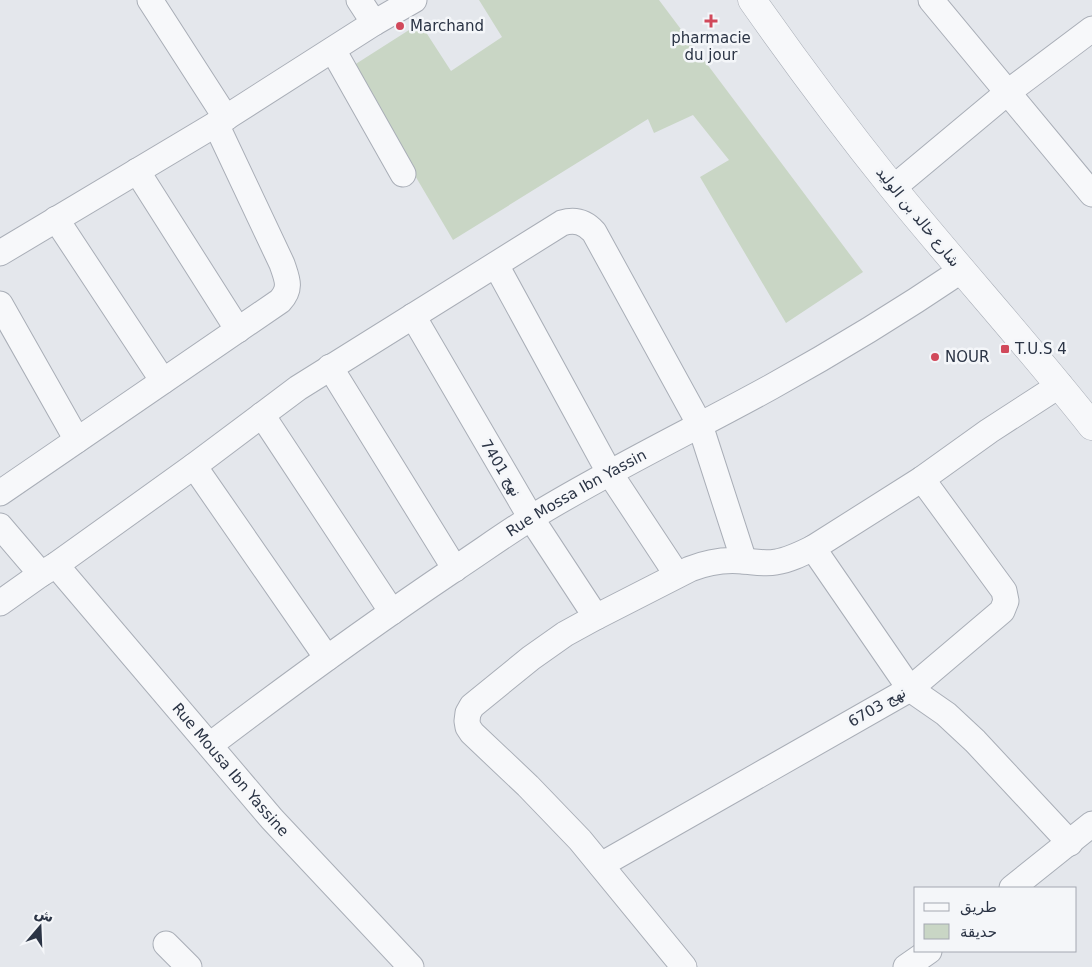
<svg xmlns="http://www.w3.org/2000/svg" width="1092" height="967" viewBox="0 0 1092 967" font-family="'DejaVu Sans','Noto Sans Arabic',sans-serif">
  <rect width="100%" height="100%" fill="#e4e7ec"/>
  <!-- green -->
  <path fill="#c9d6c5" d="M479 0H659L863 272 786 323 700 177 729 160 693 115 654 133 648 119 453 240 351 67 420 23 451 71 502 37Z"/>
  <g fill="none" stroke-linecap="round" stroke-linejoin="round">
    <defs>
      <g id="minor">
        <path d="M150 0 226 118"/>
        <path d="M359 0 374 23"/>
        <path d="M931 0 1092 194"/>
        <path d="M333 50 403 174"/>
        <path d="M137 171 238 330"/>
        <path d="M893 188 1008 92 1092 29"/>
        <path d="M56 219 163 381"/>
        <path d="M0 253 216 124 374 23 414 0"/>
        <path d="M496 265 609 472 677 575"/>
        <path d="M0 304 77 440"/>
        <path d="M413 316 531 518 596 617"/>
        <path d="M330 367 455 569"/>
        <path d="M1060 385 989 431 922 479 813 548 910 689 946 714 975 741 1070 843"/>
        <path d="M262 415 392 612"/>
        <path d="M194 466 327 658"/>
        <path d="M0 493 280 301C292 288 287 279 282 264L216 124"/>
        <path d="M0 526 41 574"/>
        <path id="s1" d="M56 565 272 819 411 967"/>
        <path d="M0 603 41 574 56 565 194 466 298 388 562 223C575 219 585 222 594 232L700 425 744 561"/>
        <path id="s2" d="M210 745C289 685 370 626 453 570 479 553 505 534 531 518 609 470 691 431 771 387 836 351 900 312 962 270"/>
        <path d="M601 865 910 689 1002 611 1006 601 1004 591 922 479"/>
        <path d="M1012 888 1092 824"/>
        <path d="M166 944 189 967"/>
        <path d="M684 967 580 840 528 786 472 733 468 727 467 721 468 713 472 706 531 658 565 634 596 617 690 569C707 562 725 559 744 561 755 562 765 564 776 562 789 560 801 554 813 548"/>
        <path d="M906 967 929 951"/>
      </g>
      <path id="tertiary" d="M752 0C797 64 844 127 893 188 958 268 1028 345 1092 426"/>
    </defs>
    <!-- minor casing -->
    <use href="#minor" stroke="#a9aeb7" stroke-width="27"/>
    <!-- tertiary casing -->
    <use href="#tertiary" stroke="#a9aeb7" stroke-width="29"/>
    <!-- minor -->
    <use href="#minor" stroke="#f7f8fa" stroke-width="25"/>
    <!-- tertiary -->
    <use href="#tertiary" stroke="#f7f8fa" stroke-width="28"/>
  </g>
  <!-- markers -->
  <g fill="#d1495b" stroke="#f4f6f9" stroke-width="2">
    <path d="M708.5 13.5h5v5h5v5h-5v5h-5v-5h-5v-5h5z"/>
    <circle cx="400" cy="26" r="5"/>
    <rect x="1000" y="344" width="10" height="10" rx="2.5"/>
    <circle cx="935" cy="357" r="5"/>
  </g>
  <g text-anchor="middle" stroke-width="5" stroke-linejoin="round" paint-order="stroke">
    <!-- poi labels -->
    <g font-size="15" fill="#2b3445" stroke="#f4f6f9" text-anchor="start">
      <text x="410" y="31">Marchand</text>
      <text x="711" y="43" text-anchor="middle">pharmacie<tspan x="711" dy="17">du jour</tspan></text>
      <text x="1015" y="354">T.U.S 4</text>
      <text x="945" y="362">NOUR</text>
    </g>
    <!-- street labels -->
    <g font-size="15" fill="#2b3445" stroke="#f4f6f9">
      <text transform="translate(918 217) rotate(51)" y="5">شارع خالد بن الوليد</text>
      <text transform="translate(501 468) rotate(59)" y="5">نهج 7401</text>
      <text dy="5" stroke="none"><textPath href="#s2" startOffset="445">Rue Mossa Ibn Yassin</textPath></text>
      <text transform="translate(877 707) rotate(-30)" y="5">نهج 6703</text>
      <text dy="5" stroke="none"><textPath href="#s1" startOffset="269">Rue Mousa Ibn Yassine</textPath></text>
    </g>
  </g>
  <!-- legend -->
  <rect x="914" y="887" width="162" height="65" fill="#f4f6f9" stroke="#a4a8b1"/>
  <rect x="924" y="903" width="25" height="8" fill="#f7f8fa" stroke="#a4a8b1"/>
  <text x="960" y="912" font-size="15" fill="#2b3445">طريق</text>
  <rect x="924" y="924" width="25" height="15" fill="#c9d6c5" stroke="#a4a8b1"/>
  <text x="960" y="937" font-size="15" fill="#2b3445">حديقة</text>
  <!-- north arrow -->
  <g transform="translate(40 927) rotate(19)" stroke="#f4f6f9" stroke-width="4" paint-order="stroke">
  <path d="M0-4L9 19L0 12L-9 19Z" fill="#2b3445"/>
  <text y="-8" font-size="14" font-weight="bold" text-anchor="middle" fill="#2b3445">ش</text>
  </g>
</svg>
